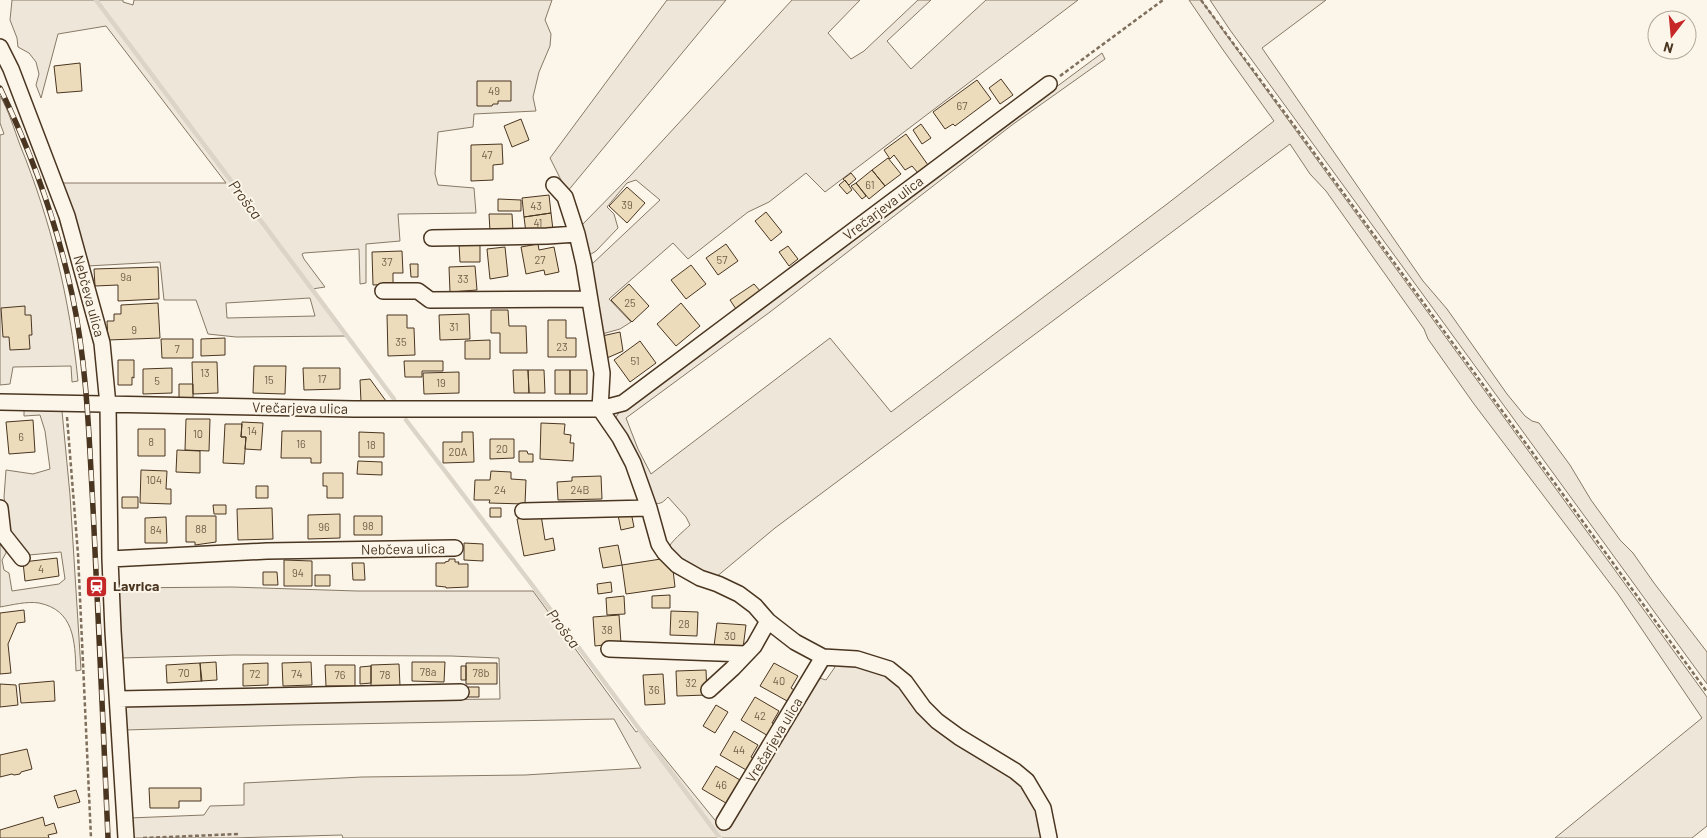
<svg xmlns="http://www.w3.org/2000/svg" width="1707" height="838" viewBox="0 0 1707 838" font-family="Barlow,sans-serif">
  <rect width="100%" height="100%" fill="#fbf6e9"/>
  <!-- green -->
  <path fill="#ede6d9" stroke="#887966" fill-rule="evenodd" d="M12 0H123V2L133 5 134 0H552L545 20 551 34 550 46 539 72 533 97 536 111 474 114 473 127 438 132 435 174 438 185 474 188 476 213 398 214 400 241 366 244V283L360 284 359 249 304 253 302 254 304 259 325 287 312 289 348 336 236 337 208 334 196 300H164L160 262 87 266 62 183H226L106 26 58 34 41 98 36 85 39 74 36 62 29 53 18 47 17 38 10 20ZM310 298 315 316 227 318 226 303Z
    M667 0H726L567 192 550 158Z
    M792 0H860L828 33 851 59 864 51 918 0H931L887 41 911 69 986 0H1078L825 192 806 173 769 202 748 212 688 259 673 243 609 299 631 322 620 329 602 334 591 265 660 200 636 180 627 183 607 207 614 214 618 228 596 251 588 256 580 227 630 176Z
    M1189 0H1201L1707 697V826L1692 838H1555L1702 718 1618 594 1474 404 1428 339 1424 329 1326 191 1310 174 1290 144 775 528 715 578 694 570 668 549C670 542 684 531 690 525L686 517 668 497C664 501 661 505 654 503L618 422 616 417 620 411 1102 53 1105 59 1012 125 770 312 626 418 638 449 651 474 830 338 891 412 1167 204 1274 121 1221 47Z
    M1210 0H1326L1262 48 1423 281 1447 309 1507 394 1525 416 1532 421 1539 423 1570 465 1591 500 1620 540 1633 553 1654 583 1707 652V684L1230 30Z
    M0 96C9 111 14 129 20 145 51 221 70 300 78 381L72 382 71 366 13 367 10 384 0 385V135L4 134 0 123Z
    M24 410 62 411 70 495 81 670 76 671C75 641 74 610 39 603 27 601 12 605 0 607V545L6 546V553L2 560 4 570 9 573 12 591 59 584 65 579 61 552 29 555 9 531 4 497 6 470 33 474 50 469 45 431 40 415 24 416Z
    M232 587 357 591H533L636 732 641 729 723 830 747 795 816 677 826 680 835 667 830 663H862L902 683 1013 773 1033 796 1046 838H343L342 835 231 838H130L129 818 204 815 210 806 244 805V783L362 777 525 775 641 768 614 719 292 725 125 730 123 703 500 699 499 658 451 656 234 655 120 658 115 588Z"/>
  <g fill="none" stroke-linecap="round" stroke-linejoin="round">
    <!-- stream -->
    <path stroke="#dcd4c6" stroke-width="4.5" d="M96 0 394 399
      M406 420 536 590 720 838"/>
  </g>
  <!-- building -->
  <path fill="#ecdcbc" stroke="#4a3520" d="M80 63 82 91 57 93 54 66Z
    M1001 79 1013 95 1000 104 989 88Z
    M977 80 991 99 955 126 953 124 945 129 933 112Z
    M477 81H511V101H498V104H493L492 106H477Z
    M521 119 529 140 512 147 504 126Z
    M921 124 931 138 922 144 913 130Z
    M906 134 928 165 918 173 912 166 905 170 894 155 890 159 884 150Z
    M502 144 503 164 493 165V180L471 181V145Z
    M888 158 901 174 885 186 872 170Z
    M872 170 885 186 869 199 856 183Z
    M851 173 856 179 849 185 843 179Z
    M845 180 852 190 847 194 839 185Z
    M856 183 866 196 862 199 851 186Z
    M627 187 645 203 627 223 609 206Z
    M549 195 551 213 524 217 522 198Z
    M498 199 521 200V211H498Z
    M766 212 782 232 771 241 755 221Z
    M551 213 553 230 526 233 524 217Z
    M489 214H512L513 231H490Z
    M480 243V262H460L459 244Z
    M538 244 539 250 554 247 559 272 545 275 544 270 526 274 521 247Z
    M726 244 738 261 718 275 706 258Z
    M788 246 798 259 789 266 779 252Z
    M505 247 508 276 490 279 487 249Z
    M402 251 403 273H393V284L373 285 372 252Z
    M410 264H418V277H411Z
    M691 265 706 284 686 299 671 280Z
    M475 266 477 290 450 292 449 267Z
    M158 267 159 299 118 301V285L95 286 94 269Z
    M629 284 649 306 632 322 611 300Z
    M754 284 761 292 736 309 730 300Z
    M158 303 160 338 108 340 107 321H114V314H121V305Z
    M681 303 700 326 676 346 657 324Z
    M25 306V315H31L32 335H29L30 349 10 350 9 337H3L1 308Z
    M491 310H508L509 326H526L527 353H500V333H491Z
    M469 314 470 339 440 340 439 315Z
    M387 315H407V328H414L415 355 388 356Z
    M548 320H566V338H576V357H548Z
    M620 332 623 351 607 358 602 336Z
    M225 338V355L201 356V339Z
    M161 339H193V358H162Z
    M490 340V359H465V341Z
    M640 341 656 363 630 382 614 360Z
    M118 360H134V378L132 377V385H118Z
    M404 361H443V371H422V377H405Z
    M192 362H217L218 393 193 394Z
    M254 366H286L285 394 253 393Z
    M172 368V393L143 394V369Z
    M303 368H340V389L304 390Z
    M513 370H528L529 393H514Z
    M528 370H544L545 393H529Z
    M555 370H570V394H555Z
    M570 370H587V394H570Z
    M459 372V393L424 394 423 373Z
    M370 379 386 401 361 402 360 380Z
    M179 384H193V401H179Z
    M186 419H210L209 451 185 450Z
    M33 420 35 452 9 454 6 422Z
    M242 422 263 423 261 450 245 449 246 437H241Z
    M541 423 565 424 564 434 571 435 570 443H574L573 461 540 459Z
    M225 424H242L241 437H246L244 464 223 463Z
    M138 429H165V456H138Z
    M282 431H321V463H311V458H281Z
    M359 432 384 433V457H359Z
    M462 432H473L474 462 443 463V442H462Z
    M490 439H514V458L490 459Z
    M177 450 200 451V473L176 472Z
    M519 451H527L528 454H533V462H519Z
    M358 461 382 462V475L357 474Z
    M141 470 167 471 166 489H171V504L140 503Z
    M491 471 511 472V479L526 480 525 504 489 503 490 500H474L475 480H490Z
    M323 473H343V498H327V486H323Z
    M601 476 602 499 558 500 557 482 572 481V477Z
    M256 486H268V498H256Z
    M122 497H138V508H122Z
    M213 505H226V514H214Z
    M272 508 273 539 238 540 237 509Z
    M490 508H501V517H490Z
    M631 512 634 527 621 530 618 515Z
    M340 514V538L308 539V515Z
    M541 515 545 540 553 538 555 550 524 556 517 519Z
    M186 516H216V542L195 545V542H186Z
    M354 516H382V535H354Z
    M166 517 167 543H145V518Z
    M464 543 483 544V561L464 560Z
    M618 545 622 565 603 568 599 548Z
    M57 558 59 576 25 581 23 562Z
    M449 559H455V562H459L458 564H468V587L446 588V587L436 586V563H445V562L449 561Z
    M661 559 673 570 675 587 626 594 622 565Z
    M284 560 312 561V586H284Z
    M352 563H364L365 580H353Z
    M263 572H277L278 585H263Z
    M315 575H330V586H315Z
    M611 582 612 592 598 594 597 584Z
    M670 595V608H652V596Z
    M624 596 625 614 607 615 606 598Z
    M24 610 25 622 17 623 8 644 11 673 0 674V613Z
    M671 611 698 612 697 636 670 635Z
    M619 615 621 643 595 646 593 617Z
    M717 623 746 625 743 648 714 646Z
    M216 662 217 680 201 681 200 663Z
    M311 662 312 685 283 686 282 663Z
    M412 662H445L444 682 412 681Z
    M200 663 202 681 167 683 166 665Z
    M268 663V685L243 686V664Z
    M466 663H497V684H466Z
    M774 663 798 676 791 688 796 691 789 702 760 686Z
    M399 664 400 686 371 687V665Z
    M325 665H355V686H326Z
    M371 666V683L360 684V667Z
    M461 666H466V680H461Z
    M706 670 707 695 677 696 676 671Z
    M663 674 665 704 645 705 643 675Z
    M54 681 55 701 21 703 19 684Z
    M0 684 16 685 18 705 0 707Z
    M468 687H479V697H468Z
    M755 697 779 711 772 723 777 725 770 737 741 720Z
    M716 705 728 712 715 733 703 726Z
    M734 731 758 745 751 757 755 760 748 771 720 755Z
    M27 749 32 769 21 772 20 774 14 775 12 774 0 777V755Z
    M716 766 740 780 733 792 737 794 731 806 702 789Z
    M149 788H201V801H179V808H150Z
    M76 790 80 802 58 808 54 796Z
    M43 817 45 826 54 823 57 833 48 835 49 838H0V830Z"/>
  <g fill="none" stroke-linecap="round" stroke-linejoin="round">
    <defs>
      <path id="minor" d="M0 47 11 69 67 216 102 343 108 405 110 559 113 631 126 838
        M554 185 565 197 577 234 584 264 602 373 600 409 620 438 633 463 649 508 659 544 665 553 677 565 700 578 718 584 739 594 755 606 768 621 795 642 823 657 857 659 889 669 905 682 923 707 937 721 959 737 1015 771 1027 781 1043 808 1049 838
        M432 238 547 236 577 234
        M383 291H418L430 300 590 299
        M0 402 354 409H600L623 403 1049 84
        M0 508 3 534 22 558
        M523 511 649 508
        M110 559 267 551 455 548
        M609 649 746 654
        M709 690 733 668 754 646 768 621
        M118 699 461 692
        M724 822 823 657"/>
    </defs>
    <!-- minor casing -->
    <use href="#minor" stroke="#4a3520" stroke-width="18"/>
    <!-- path -->
    <path stroke="#7f6f5c" stroke-width="2.5" stroke-dasharray="4 2.5" stroke-linecap="butt" d="M1201 0 1296 128 1707 692
      M1060 76 1163 0
      M67 417 78 554 91 838
      M143 838 239 834"/>
    <!-- minor -->
    <use href="#minor" stroke="#fbf6e9" stroke-width="15"/>
    <defs>
      <path id="rail" d="M0 88C33 156 56 220 72 294 87 364 89 437 93 508 99 618 103 728 108 838"/>
    </defs>
    <!-- rail casing -->
    <use href="#rail" stroke="#4a3520" stroke-width="5.5"/>
    <!-- rail -->
    <use href="#rail" stroke="#fbf6e9" stroke-width="4" stroke-dasharray="11" stroke-linecap="butt"/>
  </g>
  <!-- icons -->
  <defs>
    <symbol id="station-square" viewBox="-11 -11 22 22"><rect x="-9" y="-9" width="18" height="18" rx="4" fill="#c62828" stroke="#fbf6e9"/><path d="M-3-6H3Q5-6 5-4V2Q5 4 3 4L4.5 6H3L1.5 4h-3L-3 6H-4.5L-3 4Q-5 4-5 2V-4Q-5-6-3-6ZM-3.5-4v3h7v-3ZM-3.5 1v1.5H-2V1ZM2 1v1.5H3.5V1Z" fill="#fff"/></symbol>
  </defs>
  <g fill-rule="evenodd">
    <use href="#station-square" x="84" y="574" width="25" height="25"/>
  </g>
  <g text-anchor="middle" stroke-width="4" stroke-linejoin="round" paint-order="stroke">
    <!-- number labels -->
    <g font-size="11" fill="#725f47">
      <text x="494" y="95">49</text>
      <text x="962" y="110">67</text>
      <text x="487" y="159">47</text>
      <text x="870" y="189">61</text>
      <text x="627" y="209">39</text>
      <text x="536" y="210">43</text>
      <text x="538" y="227">41</text>
      <text x="540" y="264">27</text>
      <text x="722" y="264">57</text>
      <text x="387" y="266">37</text>
      <text x="126" y="281">9a</text>
      <text x="463" y="283">33</text>
      <text x="630" y="307">25</text>
      <text x="454" y="331">31</text>
      <text x="134" y="334">9</text>
      <text x="401" y="346">35</text>
      <text x="562" y="351">23</text>
      <text x="177" y="353">7</text>
      <text x="635" y="365">51</text>
      <text x="205" y="377">13</text>
      <text x="322" y="383">17</text>
      <text x="269" y="384">15</text>
      <text x="157" y="385">5</text>
      <text x="441" y="387">19</text>
      <text x="252" y="435">14</text>
      <text x="198" y="438">10</text>
      <text x="21" y="441">6</text>
      <text x="151" y="446">8</text>
      <text x="301" y="448">16</text>
      <text x="371" y="449">18</text>
      <text x="502" y="453">20</text>
      <text x="458" y="456">20A</text>
      <text x="154" y="484">104</text>
      <text x="500" y="494">24</text>
      <text x="580" y="494">24B</text>
      <text x="368" y="530">98</text>
      <text x="324" y="531">96</text>
      <text x="201" y="533">88</text>
      <text x="156" y="534">84</text>
      <text x="41" y="573">4</text>
      <text x="298" y="577">94</text>
      <text x="684" y="628">28</text>
      <text x="607" y="634">38</text>
      <text x="730" y="640">30</text>
      <text x="428" y="676">78a</text>
      <text x="184" y="677">70</text>
      <text x="481" y="677">78b</text>
      <text x="255" y="678">72</text>
      <text x="297" y="678">74</text>
      <text x="340" y="679">76</text>
      <text x="385" y="679">78</text>
      <text x="779" y="685">40</text>
      <text x="691" y="687">32</text>
      <text x="654" y="694">36</text>
      <text x="760" y="720">42</text>
      <text x="739" y="754">44</text>
      <text x="721" y="789">46</text>
    </g>
    <!-- street labels -->
    <g font-size="14" fill="#4a3520" stroke="#fbf6e9">
      <text transform="translate(883 208) rotate(-37)" y="5">Vrečarjeva ulica</text>
      <text transform="translate(89 296) rotate(75)" y="5">Nebčeva ulica</text>
      <text transform="translate(300 408) rotate(1)" y="5">Vrečarjeva ulica</text>
      <text transform="translate(403 549) rotate(-1)" y="5">Nebčeva ulica</text>
      <text transform="translate(774 740) rotate(-59)" y="5">Vrečarjeva ulica</text>
    </g>
    <!-- poi labels -->
    <g font-size="14" font-weight="bold" fill="#4a3520" stroke="#fbf6e9" text-anchor="start">
      <text x="113" y="591">Lavrica</text>
    </g>
    <!-- water labels -->
    <g font-size="15" font-style="italic" fill="#4a3520" stroke="#fbf6e9">
      <text transform="translate(245 200) rotate(53)" y="5">Prošca</text>
      <text transform="translate(563 629) rotate(53)" y="5">Prošca</text>
    </g>
  </g>
  <!-- north arrow -->
  <g transform="translate(1672 35) rotate(196)"><circle r="24" fill="#fbf6e9" stroke="#b4a999"/>
  <path d="M0-4L9 19L0 12L-9 19Z" fill="#c62828"/>
  <text y="-8" font-size="14" font-weight="bold" text-anchor="middle" fill="#4a3520">N</text>
  </g>
</svg>
